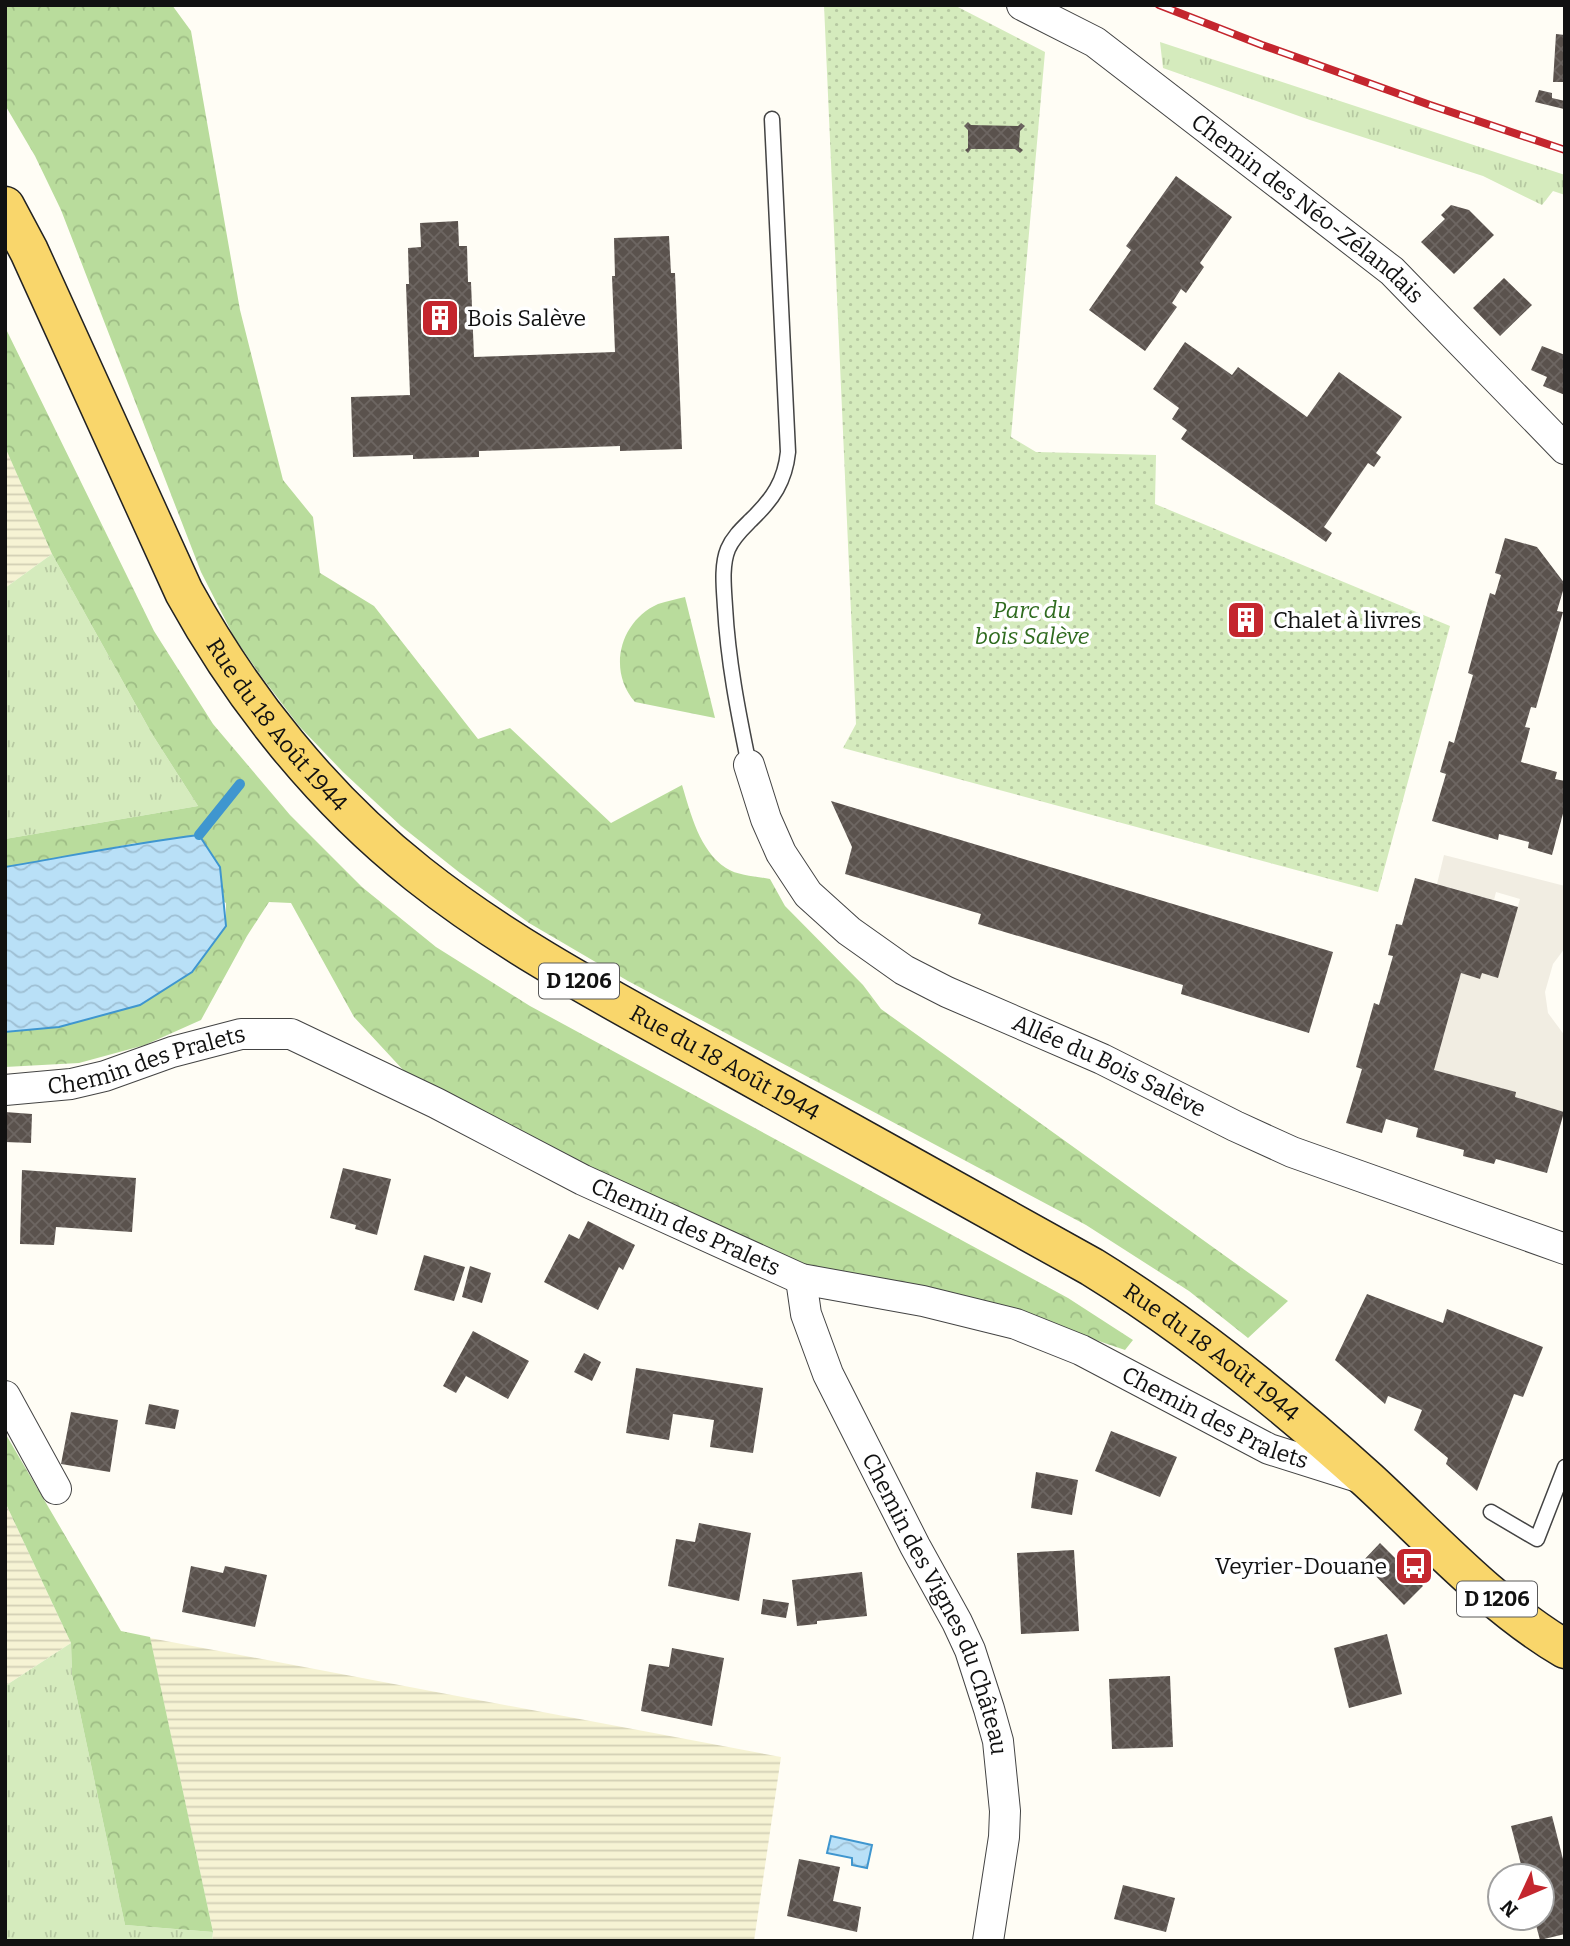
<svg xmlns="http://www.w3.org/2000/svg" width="1570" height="1946" viewBox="0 0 1570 1946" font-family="Bitter,serif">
  <defs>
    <pattern id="farmland-rules" width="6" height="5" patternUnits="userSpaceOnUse" patternTransform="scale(1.75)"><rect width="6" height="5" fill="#f6f3d4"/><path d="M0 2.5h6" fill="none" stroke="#d2cfb5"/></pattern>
    <pattern id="grass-tufts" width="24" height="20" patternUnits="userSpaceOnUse" patternTransform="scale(1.75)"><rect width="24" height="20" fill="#d5ebbd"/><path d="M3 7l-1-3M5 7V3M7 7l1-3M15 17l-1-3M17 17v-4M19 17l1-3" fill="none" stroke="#b6c8a1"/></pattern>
    <pattern id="forest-crowns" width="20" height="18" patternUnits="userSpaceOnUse" patternTransform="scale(1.75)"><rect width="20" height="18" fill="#b9dc9c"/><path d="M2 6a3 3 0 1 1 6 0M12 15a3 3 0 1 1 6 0" fill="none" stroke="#9ebc85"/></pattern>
    <pattern id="park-dots" width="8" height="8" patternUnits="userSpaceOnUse" patternTransform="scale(1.75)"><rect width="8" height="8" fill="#d5ebbd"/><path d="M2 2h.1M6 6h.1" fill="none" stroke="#b6c8a1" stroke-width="1.8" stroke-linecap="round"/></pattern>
    <pattern id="water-waves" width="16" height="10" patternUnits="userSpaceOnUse" patternTransform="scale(1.75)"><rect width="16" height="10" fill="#b9e0f7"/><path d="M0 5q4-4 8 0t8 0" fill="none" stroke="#9ebfd3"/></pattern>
    <pattern id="building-cross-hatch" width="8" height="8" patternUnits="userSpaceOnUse" patternTransform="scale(1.75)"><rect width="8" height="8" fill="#5a524d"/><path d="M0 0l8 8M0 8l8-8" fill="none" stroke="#6d6662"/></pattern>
  </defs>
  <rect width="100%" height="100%" fill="#fffdf5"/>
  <!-- farmland -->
  <path fill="url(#farmland-rules)" d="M5 447 52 554 5 588Z
    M5 1502 71 1643 5 1686Z
    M150 1638 781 1757 754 1941H212L213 1932Z"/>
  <!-- grass -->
  <path fill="url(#grass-tufts)" d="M1160 42 1565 175V195L1553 191 1542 205 1483 176 1310 120 1163 68Z
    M52 554 152 734 198 806 5 839V588Z
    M71 1643 72 1675 125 1925 213 1932 212 1941H5V1686Z"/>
  <!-- forest -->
  <path fill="url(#forest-crowns)" d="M5 5H172L191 31 240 310 283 480 313 517 320 573 374 606 478 739 510 728 611 823 682 785C691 814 699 850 726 868 738 876 756 876 770 879L785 906 863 985 881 1009 1288 1301 1248 1338 1189 1291 1086 1225 628 981 529 923 460 873 401 826 343 772 299 726 261 676 234 637 201 572 61 210 35 156 5 105Z
    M5 327 154 631 213 724 290 815 362 887 436 947 530 1006 1068 1298 1133 1340 1125 1350 970 1297 773 1259 565 1156 405 1072 354 1017 291 903 269 902 247 936 201 1020 145 1045 79 1063 5 1067V1032L59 1027 192 972 226 926V903L135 843 87 853 5 867V839L198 806 152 734 52 554 5 447Z
    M685 597 715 718 635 702C607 670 620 621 658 604 667 601 677 599 685 597Z
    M5 1433 121 1631 150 1637 213 1932 125 1925 72 1675 71 1643 5 1502Z"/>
  <!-- park -->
  <path fill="url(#park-dots)" d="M824 5H954L1045 52 1011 437 1036 452 1156 455 1155 504 1450 626 1378 892 843 748 856 724Z"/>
  <!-- plaza -->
  <path fill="#f1ede2" d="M1444 855 1565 886V948L1553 964 1545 992 1548 1013 1565 1036 1564 1112 1515 1097V1092L1434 1070 1461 973 1480 979 1482 973 1498 977 1520 899 1496 892 1494 900 1437 884Z"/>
  <!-- water -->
  <path fill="url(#water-waves)" stroke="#3f96cf" stroke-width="2" d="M199 835 220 867 226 926 192 972 140 1005 59 1027 5 1032V867C70 856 134 843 199 835Z
    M831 1836 872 1845 867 1868 852 1865V1858L827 1853Z"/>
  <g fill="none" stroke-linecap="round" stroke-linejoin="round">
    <!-- stream -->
    <path stroke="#3f96cf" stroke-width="10" d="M199 835 240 784"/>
  </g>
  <!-- building -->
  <path fill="url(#building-cross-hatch)" d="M1556 34 1565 35V82H1553Z
    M1539 90 1552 93V98L1565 101 1564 109 1535 102Z
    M968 122 971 125 1018 126 1021 123 1025 126 1020 131 1019 147 1023 150 1020 153 1015 149H971L968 153 965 150 968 148V130L964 126Z
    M1176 176 1232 217 1200 263 1204 267 1186 293 1181 289 1172 303 1177 307 1145 351 1089 310 1131 250 1126 246Z
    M1451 205 1469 210 1494 235 1454 274 1421 242 1445 219 1441 215Z
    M458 221 459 246H467L468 282H471L474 357 615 352 612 276H615L614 238 669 236 671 273H675L682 449 620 451V446L479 451V457L413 459V455L353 457 351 397 410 395 406 284H409L408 248 421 247 420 223Z
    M1504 278 1532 305 1500 336 1473 308Z
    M1185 342 1232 375 1238 367 1307 417 1339 372 1402 417 1376 453 1381 457 1374 467 1368 463 1324 527 1332 533 1326 542 1181 439 1187 430 1172 419 1179 408 1153 389Z
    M1542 346 1565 355V395L1543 386 1547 377 1531 370Z
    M1505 538 1537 547 1565 584 1557 611 1563 612 1536 708 1531 707 1525 727 1530 728 1521 762 1557 772 1555 779 1565 781V806L1552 855 1528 848 1529 842 1499 834 1498 840 1432 821 1446 774 1440 772 1449 741 1454 743 1473 675 1468 673 1490 593 1495 595 1501 575 1495 573Z
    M1242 602 1263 616 1249 637 1229 624Z
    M831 801 1333 952 1309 1033 1181 994 1183 985 978 924 981 914 845 874 852 847Z
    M1415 878 1518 907 1498 978 1482 973 1480 979 1461 973 1434 1070 1516 1092 1515 1097 1564 1112 1547 1173 1496 1159 1494 1164 1463 1156 1464 1150 1416 1137 1418 1128 1386 1119 1382 1133 1346 1123 1362 1069 1356 1067 1374 1003 1379 1005 1393 956 1388 955 1396 924 1402 925Z
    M5 1112 32 1114 31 1143 5 1142Z
    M343 1168 391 1179 377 1235 355 1229 356 1225 330 1218Z
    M22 1170 136 1178 132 1232 56 1227 54 1245 20 1244Z
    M588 1221 635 1245 623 1270 619 1267 598 1310 544 1282 569 1234 579 1239Z
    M424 1255 465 1267 454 1301 414 1290Z
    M470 1266 491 1273 482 1303 462 1297Z
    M1367 1294 1443 1323 1447 1309 1543 1347 1523 1397 1514 1394 1477 1491 1446 1464 1448 1458 1414 1430 1422 1410 1388 1396 1385 1404 1335 1360Z
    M473 1331 529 1361 508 1399 466 1376 456 1393 443 1386Z
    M584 1353 601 1362 592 1381 574 1372Z
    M636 1368 763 1388 753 1453 710 1447 714 1420 673 1414 669 1440 626 1433Z
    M149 1404 179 1410 175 1429 145 1424Z
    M71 1412 118 1420 110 1472 61 1464Z
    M1111 1431 1177 1457 1160 1497 1095 1471Z
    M1036 1472 1078 1480 1072 1515 1031 1508Z
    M699 1523 751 1533 739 1601 668 1586 676 1539 695 1542Z
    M1380 1543 1423 1586 1404 1605 1362 1562Z
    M1074 1550 1079 1631 1021 1634 1017 1553Z
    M191 1566 223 1573 225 1566 267 1575 255 1627 182 1612Z
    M862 1572 867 1616 817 1621V1624L797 1626 792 1580Z
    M763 1599 789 1603 786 1618 761 1614Z
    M1387 1634 1402 1694 1349 1708 1334 1648Z
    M672 1648 724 1658 712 1726 641 1711 649 1664 669 1667Z
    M1170 1676 1173 1747 1112 1749 1109 1679Z
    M1552 1816 1565 1867V1934L1540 1940 1534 1918H1542V1876H1524L1511 1826Z
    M799 1859 840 1867 833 1901 861 1907 857 1932 787 1916Z
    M1123 1885 1175 1898 1166 1932 1114 1919Z"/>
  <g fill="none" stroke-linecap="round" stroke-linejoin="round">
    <defs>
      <path id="service" d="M749 765C738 712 728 661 725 607 724 589 721 566 728 549 733 537 743 528 751 520 773 499 785 481 788 452L772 119
        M1491 1512 1537 1539 1565 1467"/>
      <g id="minor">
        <path id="s1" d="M1022 5 1095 42 1392 271 1565 449"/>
        <path id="s2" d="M749 765 766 819 781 853 808 894 849 931 904 970 947 992 1102 1059 1235 1126 1292 1152 1565 1249"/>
        <path id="s3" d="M5 1090 71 1084 105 1076 172 1052 241 1034H291L436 1103 583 1180 801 1279 923 1301 1016 1324 1081 1350 1269 1449 1361 1478"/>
        <path id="s4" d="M801 1279 806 1314 828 1374 915 1546 957 1622 970 1650 989 1709 998 1741 1005 1811 1004 1837 988 1941"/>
        <path d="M5 1396 56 1489"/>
      </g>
      <g id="primary">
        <path id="s5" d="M5 206 29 251 184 592C243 699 322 798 418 874 515 951 626 1007 733 1067 853 1134 972 1200 1092 1267 1191 1328 1281 1401 1368 1480 1431 1538 1491 1605 1565 1649"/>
      </g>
    </defs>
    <!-- service casing -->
    <use href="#service" stroke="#444" stroke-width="17"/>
    <!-- minor casing -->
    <use href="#minor" stroke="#444" stroke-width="32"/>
    <!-- primary casing -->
    <use href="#primary" stroke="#222" stroke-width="41"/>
    <!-- service -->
    <use href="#service" stroke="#fff" stroke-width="14"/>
    <!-- minor -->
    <use href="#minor" stroke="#fff" stroke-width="30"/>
    <!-- primary -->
    <use href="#primary" stroke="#f9d66b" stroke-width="38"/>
    <defs>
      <path id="rail" d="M1159 5 1262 45 1430 105 1565 150"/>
    </defs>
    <!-- rail casing -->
    <use href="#rail" stroke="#c4262e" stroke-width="8"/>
    <!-- rail -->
    <use href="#rail" stroke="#fff" stroke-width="5" stroke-dasharray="16" stroke-linecap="butt"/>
  </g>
  <!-- icons -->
  <defs>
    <symbol id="building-square" viewBox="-11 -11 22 22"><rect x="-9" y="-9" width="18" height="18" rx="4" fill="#c4262e" stroke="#fff"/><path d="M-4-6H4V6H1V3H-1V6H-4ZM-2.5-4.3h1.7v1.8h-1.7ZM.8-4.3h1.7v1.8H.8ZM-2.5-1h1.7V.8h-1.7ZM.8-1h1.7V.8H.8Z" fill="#fff"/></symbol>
    <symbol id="bus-square" viewBox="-11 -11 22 22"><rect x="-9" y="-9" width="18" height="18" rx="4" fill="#c4262e" stroke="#fff"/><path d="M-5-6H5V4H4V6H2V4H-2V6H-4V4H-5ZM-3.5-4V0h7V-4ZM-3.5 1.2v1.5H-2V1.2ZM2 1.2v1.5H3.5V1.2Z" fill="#fff"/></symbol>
  </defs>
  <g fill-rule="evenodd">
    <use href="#building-square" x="418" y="296" width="44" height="44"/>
    <use href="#building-square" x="1224" y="598" width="44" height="44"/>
    <use href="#bus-square" x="1392" y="1544" width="44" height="44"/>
  </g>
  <g text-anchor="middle" stroke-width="7" stroke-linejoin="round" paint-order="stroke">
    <!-- shield labels -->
    <g fill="#fff" stroke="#585858" stroke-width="2">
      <rect x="539" y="963.5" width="80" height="35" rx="5"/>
      <rect x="1457" y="1581.5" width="80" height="35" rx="5"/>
    </g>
    <g font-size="21" font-weight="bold" fill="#111">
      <text x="579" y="988">D 1206</text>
      <text x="1497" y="1606">D 1206</text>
    </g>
    <!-- street labels -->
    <g font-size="23" fill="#111" stroke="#fff">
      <text dy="8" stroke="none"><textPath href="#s1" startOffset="352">Chemin des Néo-Zélandais</textPath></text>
      <text dy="8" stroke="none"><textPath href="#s5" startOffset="588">Rue du 18 Août 1944</textPath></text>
      <text dy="8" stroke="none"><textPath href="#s3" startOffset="145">Chemin des Pralets</textPath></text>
      <text dy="8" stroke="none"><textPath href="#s5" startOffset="1155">Rue du 18 Août 1944</textPath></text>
      <text dy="8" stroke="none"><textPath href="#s2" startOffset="492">Allée du Bois Salève</textPath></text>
      <text dy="8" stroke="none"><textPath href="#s3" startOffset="733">Chemin des Pralets</textPath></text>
      <text dy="8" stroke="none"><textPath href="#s5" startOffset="1722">Rue du 18 Août 1944</textPath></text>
      <text dy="8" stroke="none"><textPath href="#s3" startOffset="1300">Chemin des Pralets</textPath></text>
      <text dy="8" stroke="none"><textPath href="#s4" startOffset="354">Chemin des Vignes du Château</textPath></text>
    </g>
    <!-- poi labels -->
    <g font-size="23" fill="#111" stroke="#fff" text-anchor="start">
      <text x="467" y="326">Bois Salève</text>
      <text x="1273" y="628">Chalet à livres</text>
      <text x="1387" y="1574" text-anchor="end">Veyrier-Douane</text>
    </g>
    <!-- park labels -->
    <g font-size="23" font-style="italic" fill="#2f6b1f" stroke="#fff">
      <text x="1032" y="618">Parc du<tspan x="1032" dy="26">bois Salève</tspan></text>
    </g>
  </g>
  <!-- border -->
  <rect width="1570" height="1946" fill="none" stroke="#111111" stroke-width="14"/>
  <!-- north arrow -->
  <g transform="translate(1521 1897) rotate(226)"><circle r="33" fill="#ffffff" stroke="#a0a0a0" stroke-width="2"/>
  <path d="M0-5L12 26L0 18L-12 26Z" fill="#c4262e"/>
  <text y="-10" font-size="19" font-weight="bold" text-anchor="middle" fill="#111111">N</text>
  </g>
</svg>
